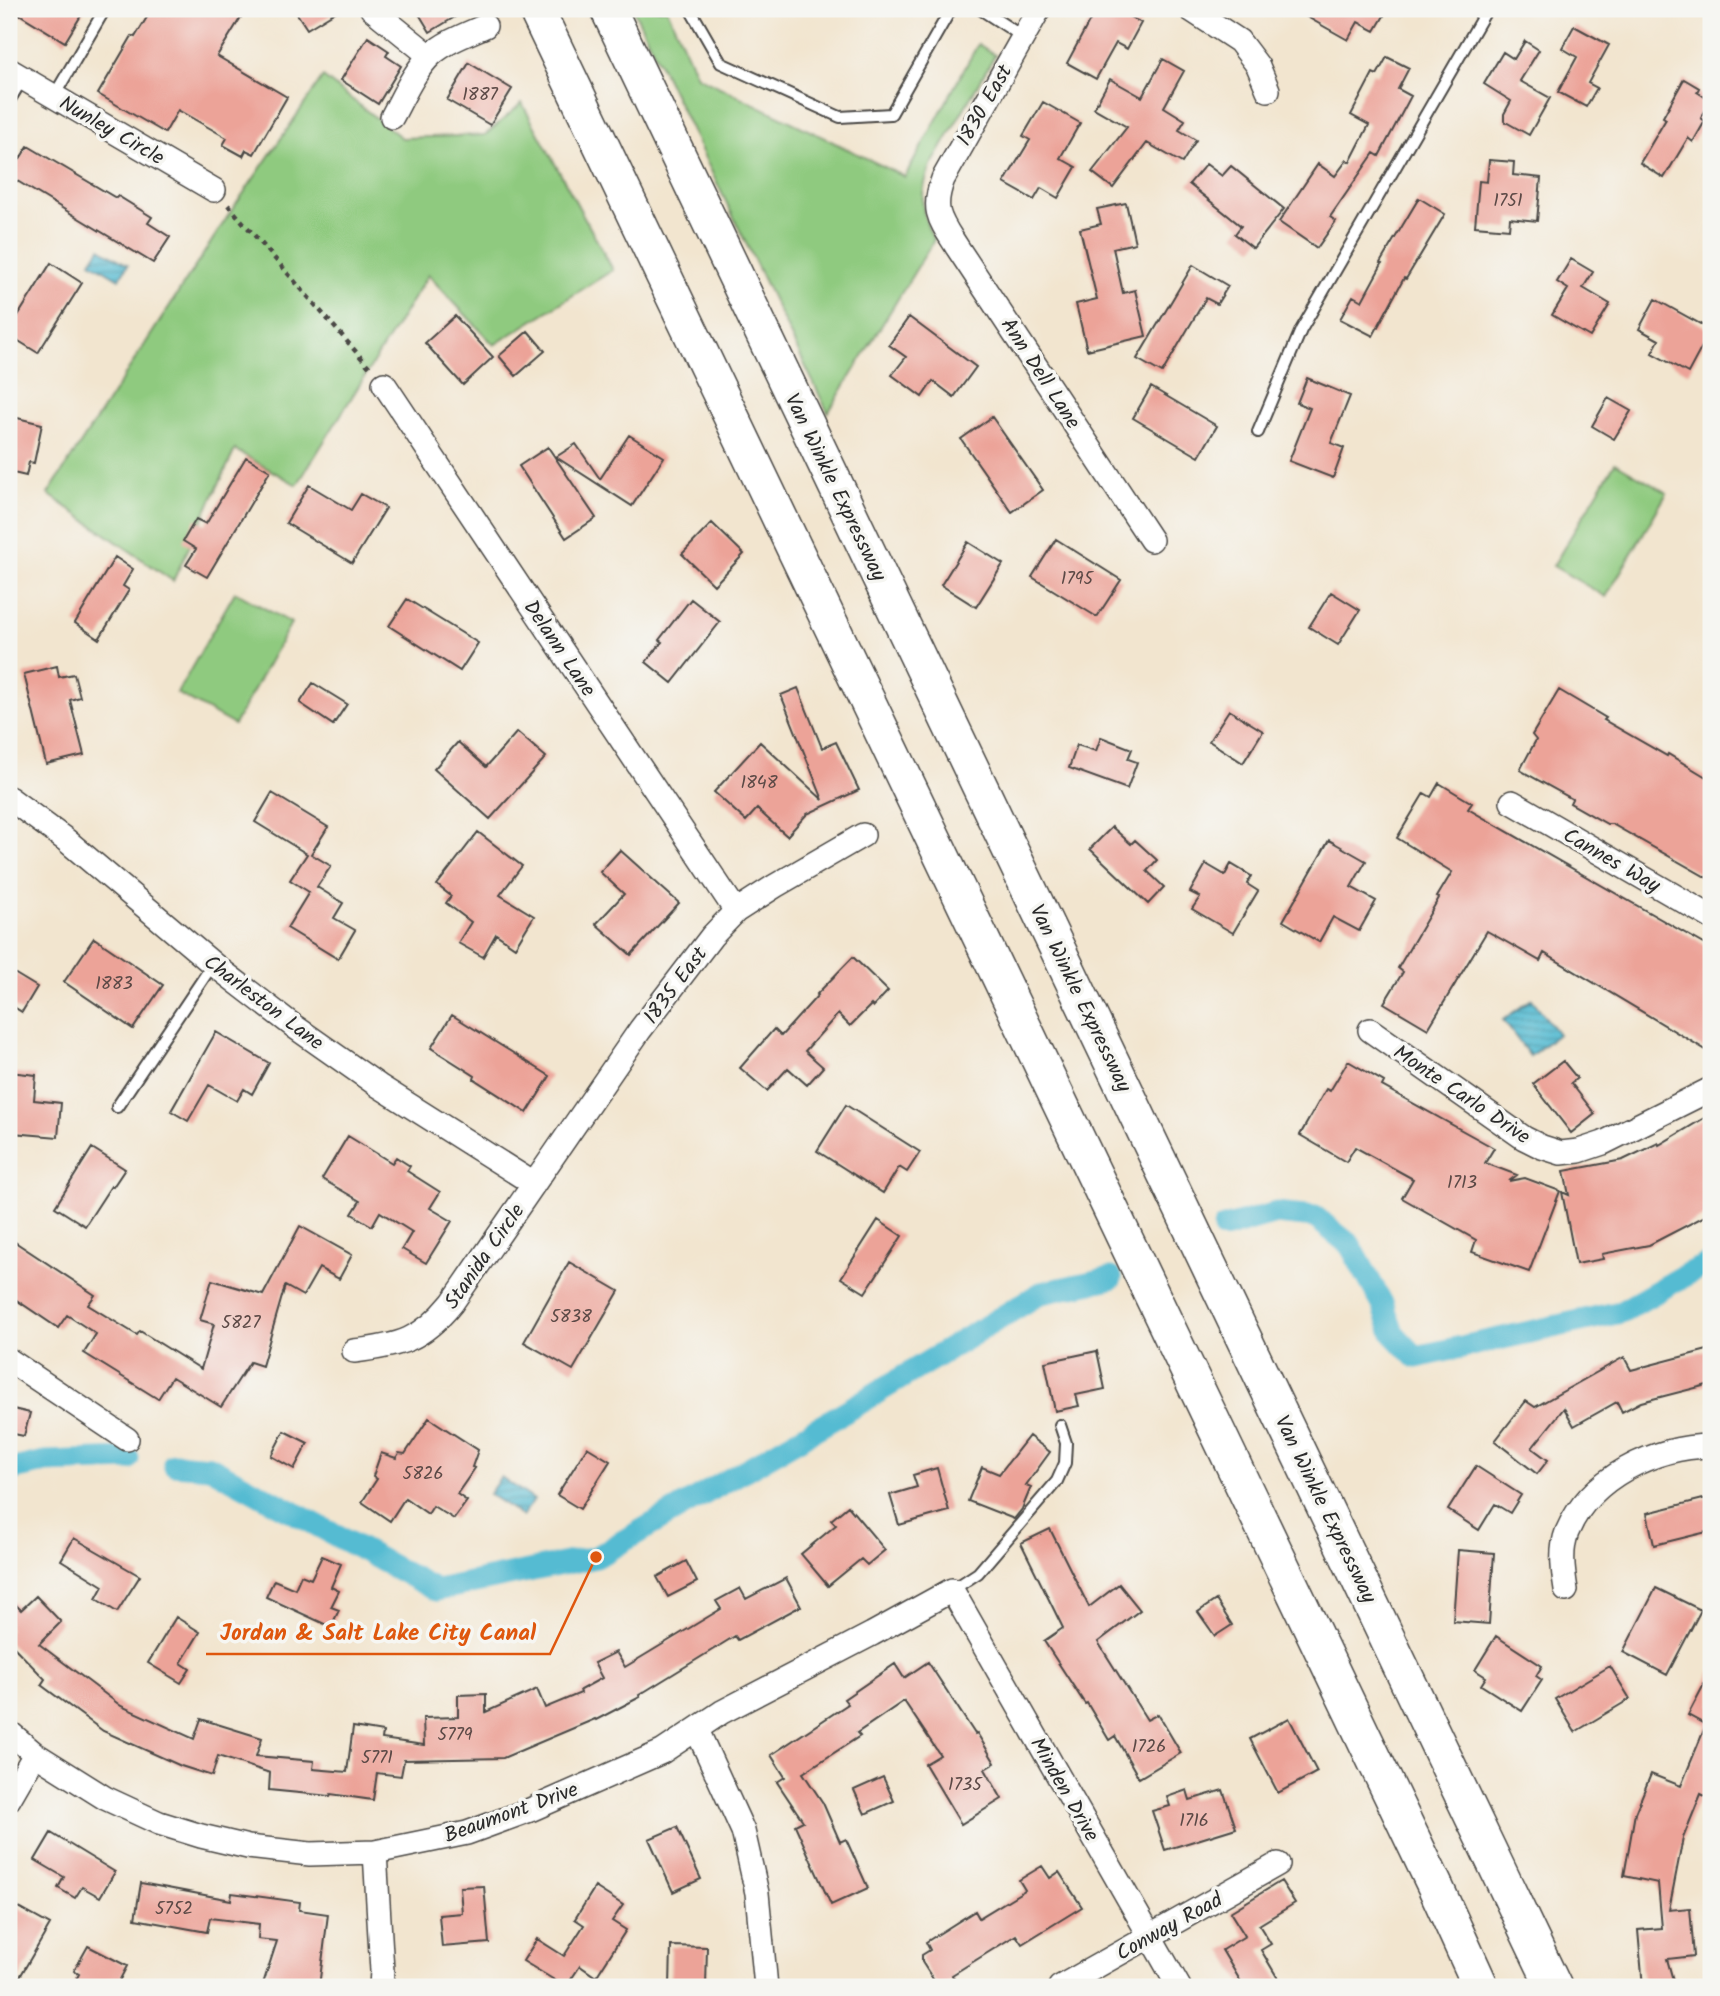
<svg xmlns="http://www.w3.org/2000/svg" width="1720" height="1996" viewBox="0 0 1720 1996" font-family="Kalam,sans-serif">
  <defs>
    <pattern id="water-rules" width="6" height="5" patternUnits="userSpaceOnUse" patternTransform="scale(1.75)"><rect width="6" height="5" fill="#54bbd2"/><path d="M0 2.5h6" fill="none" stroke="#4698ab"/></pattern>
  </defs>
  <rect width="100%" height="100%" fill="#f6f6f2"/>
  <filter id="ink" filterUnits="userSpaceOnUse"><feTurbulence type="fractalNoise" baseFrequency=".0143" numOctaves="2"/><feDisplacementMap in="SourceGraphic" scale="14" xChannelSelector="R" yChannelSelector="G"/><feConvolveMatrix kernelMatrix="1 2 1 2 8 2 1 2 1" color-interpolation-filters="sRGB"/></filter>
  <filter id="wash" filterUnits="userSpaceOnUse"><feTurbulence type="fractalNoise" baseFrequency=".00686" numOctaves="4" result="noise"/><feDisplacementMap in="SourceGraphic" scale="28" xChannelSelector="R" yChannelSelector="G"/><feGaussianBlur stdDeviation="1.57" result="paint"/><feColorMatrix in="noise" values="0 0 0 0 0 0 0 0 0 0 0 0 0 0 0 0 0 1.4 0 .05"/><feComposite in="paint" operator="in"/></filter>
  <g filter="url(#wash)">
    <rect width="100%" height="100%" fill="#f2e5cf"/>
    <!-- green -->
    <path fill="#8fca7f" stroke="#5d7a55" stroke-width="2" d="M633 9H667L697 76 905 177 978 44 995 55 931 166C919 194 920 213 934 240L828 413Z
      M323 77 402 138 485 135 522 103 613 270 494 345 428 275 297 485 235 450 173 581 48 494 226 219Z
      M1615 463 1667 493 1606 597 1553 566Z
      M235 592 291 623 234 725 177 693Z"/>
    <!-- water -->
    <path fill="url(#water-rules)" stroke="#40737e" stroke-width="2" d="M100 248 128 265 119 279 91 262Z
      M1532 999 1558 1034 1530 1056 1503 1020Z
      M501 1477 534 1500 522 1516 489 1494Z"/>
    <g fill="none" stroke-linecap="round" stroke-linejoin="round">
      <!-- canal -->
      <path stroke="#54bbd2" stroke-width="23" d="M1224 1228 1276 1213 1315 1217 1350 1245 1383 1305 1393 1333 1416 1357 1621 1312 1689 1273 1711 1263
        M174 1464 210 1467 436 1590 596 1557 855 1406 1041 1293 1111 1278
        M9 1470 45 1462 128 1459"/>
    </g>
    <g id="blocks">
      <!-- building -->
      <path fill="#eca398" d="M11 9H85L65 42Z
        M152 9H246L217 56 287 97 254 154 246 150 243 156 223 145 227 138 178 110 165 133 98 94 132 36 135 37Z
        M294 9H340L307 29Z
        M416 9H468L430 32Z
        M1096 9H1116L1141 23 1127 49 1116 43 1096 79 1067 63Z
        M1293 9H1388L1375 31 1358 22 1348 40Z
        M1574 26 1609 45 1588 83 1597 88 1586 107 1558 92 1577 57 1562 48Z
        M368 37 389 51 386 56 401 66 378 104 341 80Z
        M1525 41 1539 50 1520 81 1550 98 1529 135 1504 121V114L1511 101 1484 84 1503 52 1514 59Z
        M1387 57 1409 68 1398 89 1411 96 1379 156 1374 153 1330 217 1336 221 1317 248 1279 222 1318 164 1335 176 1347 160 1350 162 1369 125 1351 115 1373 73 1377 75Z
        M1163 59 1184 71 1164 107 1185 120 1179 130 1196 140 1182 163 1147 143 1113 188 1092 172 1127 127 1094 108 1110 79 1142 97Z
        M469 63 512 89 490 125 447 100Z
        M1684 79 1699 88 1697 92 1711 101 1701 118 1705 121 1693 142 1688 138 1664 178 1640 163 1666 119 1663 117Z
        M1043 102 1080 123 1060 158 1076 167 1058 198 1041 188 1034 200 1004 183 1030 140 1023 136Z
        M28 146 116 198 118 196 152 217 148 223 170 237 153 263 9 176Z
        M1489 160 1514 162 1513 175 1541 178 1537 221 1510 218 1509 229 1475 226 1479 181 1487 182Z
        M1206 164 1222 176 1231 166 1284 209 1253 248 1235 234 1241 226 1189 184Z
        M1419 198 1445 214 1406 279 1404 278 1373 336 1340 319 1353 296 1362 301 1382 264 1380 263Z
        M1126 203 1135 243 1113 248 1123 293 1135 290 1146 336 1087 350 1076 304 1097 299 1080 229 1101 224 1097 209Z
        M1571 259 1593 272 1583 288 1610 304 1590 337 1552 315 1568 289 1557 282Z
        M51 263 82 283 38 353 9 335V330Z
        M1193 265 1228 286 1217 304 1206 298 1162 373 1137 359Z
        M1655 299 1711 330 1688 373 1652 353 1659 340 1639 329Z
        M455 316 493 357 463 385 425 343Z
        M909 317 976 367 954 397 933 381 922 397 892 375 906 357 889 345Z
        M528 331 545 351 516 376 499 356Z
        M1307 378 1350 396 1331 443 1344 448 1333 478 1289 461 1310 408 1297 403Z
        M1151 387 1217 426 1199 457 1133 418Z
        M1608 398 1631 411 1614 439 1592 426Z
        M9 416 42 424 34 463 29 462 26 476 9 472Z
        M992 417 1043 490 1012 512 961 439Z
        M629 435 664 457 632 506 556 457 576 444 600 479Z
        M548 447 596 518 566 538 519 466Z
        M246 457 270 471 207 577 186 565 196 549 183 541 196 519 206 524Z
        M309 485 351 510 361 494 386 508 352 563 286 523Z
        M712 523 744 554 714 585 682 554Z
        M1056 539 1121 580 1097 617 1032 577Z
        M968 542 1003 564 976 607 941 585Z
        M115 557 133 569 123 586 129 590 99 639 75 623Z
        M1331 592 1360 610 1338 645 1309 627Z
        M407 599 478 643 460 671 389 626Z
        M691 599 720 622 672 683 646 662 662 642 659 640Z
        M57 666 59 677 74 674 80 697 70 700 84 755 46 764 24 674Z
        M313 683 347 704 333 725 300 703Z
        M798 688 822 748 836 742 859 790 807 814 787 836 757 809 746 821 714 792 760 742 823 800 781 695Z
        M1559 690 1606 718 1604 720 1667 756 1668 754 1711 780V880L1612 824H1607L1570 803 1572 799 1520 770 1536 740 1532 735Z
        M1229 710 1263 731 1243 763 1209 741Z
        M517 732 546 757 490 819 434 769 458 742 486 767Z
        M1101 737 1132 749 1128 759 1137 762 1127 789 1069 768 1077 745 1096 751Z
        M1439 783 1472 803 1468 809 1711 948V1053L1544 953 1540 961 1487 931 1428 1029 1384 1003 1403 972 1398 968 1439 898 1437 897 1452 872 1397 838 1424 793 1431 797Z
        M272 793 328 827 311 854 331 866 317 887 343 903 334 918 355 930 338 959 287 928 309 892 290 880 307 854 255 822Z
        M1112 827 1131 844 1135 840 1157 860 1147 871 1164 887 1148 904 1090 849Z
        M478 832 522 866 500 895 534 916 515 947 496 934 483 957 458 943 471 922 446 903 451 896 437 885Z
        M1329 840 1366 861 1351 887 1376 901 1359 931 1333 917 1319 942 1283 921Z
        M620 850 679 903 631 955 596 924 624 894 600 872Z
        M1206 864 1225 875 1231 864 1251 876 1247 884 1258 891 1233 933 1192 909 1200 897 1190 892Z
        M94 938 163 985 133 1029 64 982Z
        M853 957 888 991 873 1007 871 1005 850 1026 838 1014 805 1051 823 1067 807 1085 788 1068 767 1091 740 1068 774 1029 781 1036 818 995 817 994Z
        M9 970 37 987 22 1012 9 1004Z
        M452 1015 550 1076 527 1113 474 1079 475 1076 431 1048Z
        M216 1032 269 1063 252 1094 244 1089 237 1101 209 1085 188 1121 171 1111Z
        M1348 1061 1384 1082 1382 1086 1494 1148 1485 1163 1517 1175 1509 1181 1525 1178 1560 1191 1529 1272 1472 1252 1476 1240 1402 1198 1413 1179 1355 1147 1346 1162 1300 1135 1326 1089 1330 1091Z
        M1563 1061 1577 1078 1571 1083 1595 1114 1571 1133 1533 1084Z
        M9 1072 36 1075 34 1100 61 1103 58 1137 13 1133 14 1126H9Z
        M846 1105 920 1152 907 1172 899 1167 883 1193 817 1151Z
        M1711 1114V1213L1649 1245 1602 1254 1603 1259 1576 1264 1562 1192 1569 1195 1564 1171 1623 1160 1658 1143 1659 1145Z
        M348 1136 392 1163 396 1157 410 1166 407 1171 440 1192 430 1208 452 1221 426 1263 402 1249 412 1232 380 1212 372 1226 352 1214 360 1201 322 1179Z
        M92 1148 125 1169 113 1187 111 1186 85 1226 55 1207Z
        M878 1220 902 1236 865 1293 841 1278Z
        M300 1226 352 1255 339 1279 319 1268 303 1296 285 1286 262 1366 250 1362 221 1407 172 1377 158 1399 84 1353 96 1334 67 1315 58 1328 9 1295V1238L95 1295 88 1305 137 1335 140 1331 201 1369 214 1324 200 1320 212 1280 263 1295Z
        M569 1262 619 1291 573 1370 524 1342Z
        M1711 1349V1384L1641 1402 1622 1412 1617 1402 1574 1426 1564 1408 1532 1448 1548 1460 1537 1474 1495 1441 1526 1401 1535 1407 1624 1357 1631 1370Z
        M1097 1351 1105 1389 1076 1395 1079 1406 1055 1411 1045 1362Z
        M9 1408 30 1413 24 1436 9 1433Z
        M429 1418 478 1450 472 1467 475 1468 457 1494 467 1501 454 1519 433 1506 428 1514 405 1498 390 1521 362 1502 377 1479 373 1476 381 1453 396 1458 399 1453 405 1454Z
        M284 1431 308 1443 294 1469 271 1456Z
        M1029 1436 1050 1452 1026 1485 1031 1487 1022 1509 1014 1519 968 1501 982 1467 999 1474Z
        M587 1447 610 1461 580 1509 557 1495Z
        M1476 1466 1521 1495 1510 1513 1495 1504 1479 1530 1448 1510Z
        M937 1468 949 1511 899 1525 890 1495 917 1487 913 1475Z
        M1711 1497V1531L1654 1545 1647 1513Z
        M848 1506 885 1550 867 1565 861 1559 828 1586 801 1554 836 1525 831 1520Z
        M1050 1529 1089 1607 1119 1584 1140 1610 1098 1642 1147 1720 1158 1714 1181 1753 1139 1778 1115 1736 1109 1740 1087 1703 1085 1704 1044 1641 1063 1628 1021 1543Z
        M74 1538 140 1576 117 1612 96 1599 103 1586 61 1560Z
        M1458 1550 1494 1553 1489 1624 1453 1621Z
        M322 1556 341 1564 331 1587 339 1591 331 1607 339 1610 331 1627 266 1597 274 1580 295 1589 301 1575 311 1579Z
        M686 1561 697 1582 668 1597 657 1577Z
        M786 1578 801 1606 738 1640 735 1636 639 1695 640 1697 596 1720 595 1719 503 1758 404 1760 401 1776 377 1773 373 1800 331 1794 330 1796 269 1790 270 1773 218 1756 212 1776 181 1766 103 1731 41 1685 45 1679 9 1642V1598L21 1610 36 1596 61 1622 39 1644 121 1706 194 1739 201 1719 262 1738 256 1756 314 1761 313 1769 347 1772 353 1727 383 1732 382 1739 424 1745 423 1718 458 1717V1695L486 1694V1712L537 1689 545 1708 581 1693 580 1690 602 1678 594 1663 616 1652 625 1667 721 1609 716 1601 740 1588 746 1599Z
        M1656 1588 1701 1610 1667 1675 1623 1652Z
        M1216 1600 1232 1625 1215 1636 1198 1612Z
        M176 1617 200 1632 181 1663 190 1669 181 1683 148 1663Z
        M1496 1636 1542 1666 1536 1676 1542 1680 1522 1711 1481 1685 1486 1677 1475 1670Z
        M928 1662 975 1734 977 1733 995 1763 985 1769 1002 1799 961 1824 925 1764 940 1755 904 1701 857 1733 860 1736 803 1773 823 1803 840 1842 846 1839 868 1888 831 1905 795 1825 803 1821 777 1782 785 1777 771 1755 848 1704 844 1699 895 1664 904 1678Z
        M1610 1666 1630 1699 1575 1732 1555 1699Z
        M1711 1671V1787L1707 1797 1701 1794 1683 1838 1669 1910 1690 1908 1694 1956 1667 1959 1675 1987H1643L1638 1930 1662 1928 1658 1883 1624 1876 1635 1813 1651 1774 1681 1786 1706 1725 1688 1715Z
        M1289 1718 1317 1772 1278 1793 1250 1739Z
        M883 1777 894 1801 865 1814 854 1790Z
        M1187 1790 1190 1800 1223 1790 1236 1828 1165 1850 1152 1811 1170 1806 1167 1797Z
        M677 1827 701 1879 673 1892 649 1839Z
        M51 1833 115 1872 100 1897 82 1887 75 1898 58 1888 64 1877 35 1860Z
        M1042 1866 1050 1878 1059 1872 1082 1907 1022 1944 1016 1935 952 1975 954 1979 941 1987H938L922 1962V1955L930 1950 926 1942 975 1911 979 1918 1025 1890 1019 1880Z
        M1281 1881 1295 1903 1259 1925 1271 1944 1261 1950 1283 1987H1244L1222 1950 1245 1936 1230 1912Z
        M141 1883 231 1900 232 1893 300 1902 299 1910 328 1914 319 1987H262L277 1941 258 1939 259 1924 210 1918 207 1932 135 1919Z
        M484 1886 489 1943 442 1947 439 1915 462 1913 460 1887Z
        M595 1887 623 1905 612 1921 626 1930 596 1977 580 1966 566 1987 523 1961 537 1939 564 1956 584 1925 575 1919Z
        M14 1905 50 1925 14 1987H9V1915Z
        M88 1946 127 1966 116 1987H72L79 1974 74 1971Z
        M671 1946 707 1947 706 1987H670Z"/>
    </g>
  </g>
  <g filter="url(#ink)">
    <use href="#blocks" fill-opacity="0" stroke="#494744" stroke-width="2"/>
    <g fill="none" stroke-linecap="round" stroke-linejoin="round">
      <defs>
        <path id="lane" d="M690 9 721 63 840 117 891 114 951 9
          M980 9 1023 37
          M54 96 105 9
          M9 101 23 78
          M1258 432 1301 330 1487 9
          M117 1107 213 964
          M952 1590 978 1573 1057 1481 1065 1463 1066 1443 1060 1425"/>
        <path id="street" d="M372 9 430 56
          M1039 9 943 179C931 211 940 220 957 247L1151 540
          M1190 9 1239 41 1258 66 1268 90
          M9 70 214 190
          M392 117C403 97 414 71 431 55 445 42 467 34 485 26
          M384 384 736 911
          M9 798 66 840 213 964 295 1027 379 1086 534 1184
          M1512 802 1711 917
          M1370 1030 1524 1138 1542 1147 1561 1153 1579 1151 1603 1143 1711 1089
          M354 1351C399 1346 422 1340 452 1303L640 1030 712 936 736 911 775 886 863 835
          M9 1360 127 1439
          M1566 1590C1563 1571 1560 1550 1567 1532 1590 1477 1654 1447 1711 1446
          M697 1730 743 1831 757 1893 766 1987
          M9 1732 35 1754 105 1798 159 1823 201 1836 248 1847 310 1854 375 1852 467 1833 530 1810 662 1752 722 1712 872 1634 952 1590 1179 1987
          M9 1799 35 1754
          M375 1852 382 1971 381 1987
          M1060 1987 1278 1864"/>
        <path id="primary" d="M536 9 1435 1886 1481 1987
          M608 9 1554 1987"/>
      </defs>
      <!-- lane casing -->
      <use href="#lane" stroke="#494744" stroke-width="14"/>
      <!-- street casing -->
      <use href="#street" stroke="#494744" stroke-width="26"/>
      <!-- primary casing -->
      <use href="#primary" stroke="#494744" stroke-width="38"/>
      <!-- path -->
      <path stroke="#494744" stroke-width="4.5" stroke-dasharray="5 5" stroke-linecap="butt" d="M228 205 372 370"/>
      <!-- lane -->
      <use href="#lane" stroke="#fff" stroke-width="10"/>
      <!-- street -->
      <use href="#street" stroke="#fff" stroke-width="23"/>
      <!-- primary -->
      <use href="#primary" stroke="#fff" stroke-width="35"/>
    </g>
  </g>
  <g text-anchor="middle" stroke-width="7" stroke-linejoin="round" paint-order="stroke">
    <!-- number labels -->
    <g font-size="18" fill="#5b4946">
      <text x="480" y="100">1887</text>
      <text x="1508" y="206">1751</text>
      <text x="1077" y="584">1795</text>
      <text x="759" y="788">1848</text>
      <text x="114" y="989">1883</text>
      <text x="1462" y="1188">1713</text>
      <text x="571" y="1322">5838</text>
      <text x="241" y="1328">5827</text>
      <text x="423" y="1479">5826</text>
      <text x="455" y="1740">5779</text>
      <text x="1149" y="1752">1726</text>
      <text x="377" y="1763">5771</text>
      <text x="965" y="1790">1735</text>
      <text x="1194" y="1826">1716</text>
      <text x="174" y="1914">5752</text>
    </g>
    <!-- street labels -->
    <g font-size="21" fill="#2b2b2b" stroke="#f6f6f2">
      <text transform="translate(984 105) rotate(-60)" y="7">1830 East</text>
      <text transform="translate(112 130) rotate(30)" y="7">Nunley Circle</text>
      <text transform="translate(1041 373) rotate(57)" y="7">Ann Dell Lane</text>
      <text transform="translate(836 487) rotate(64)" y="7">Van Winkle Expressway</text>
      <text transform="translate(560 648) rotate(56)" y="7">Delann Lane</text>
      <text transform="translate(1612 860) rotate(30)" y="7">Cannes Way</text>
      <text transform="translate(675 985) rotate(-53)" y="7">1835 East</text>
      <text transform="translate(1081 998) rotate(64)" y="7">Van Winkle Expressway</text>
      <text transform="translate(264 1002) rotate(37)" y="7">Charleston Lane</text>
      <text transform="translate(1462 1094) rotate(34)" y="7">Monte Carlo Drive</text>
      <text transform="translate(484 1256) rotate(-55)" y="7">Stanida Circle</text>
      <text transform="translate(1326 1509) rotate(64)" y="7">Van Winkle Expressway</text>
      <text transform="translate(1065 1789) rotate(60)" y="7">Minden Drive</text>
      <text transform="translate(511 1812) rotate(-20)" y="7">Beaumont Drive</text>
      <text transform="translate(1169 1926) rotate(-29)" y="7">Conway Road</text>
    </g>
  </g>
  <!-- callouts -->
  <path fill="none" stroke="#df570e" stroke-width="2.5" d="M596 1557L550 1654H206"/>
  <circle fill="#df570e" stroke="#f6f6f2" stroke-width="2.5" cx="596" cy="1557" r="7"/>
  <g font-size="23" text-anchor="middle" font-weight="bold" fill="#df570e" stroke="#f6f6f2" stroke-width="7" stroke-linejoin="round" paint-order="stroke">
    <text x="378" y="1640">Jordan &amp; Salt Lake City Canal</text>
  </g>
  <!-- margin -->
  <rect width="1720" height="1996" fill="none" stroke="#f6f6f2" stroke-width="35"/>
</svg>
